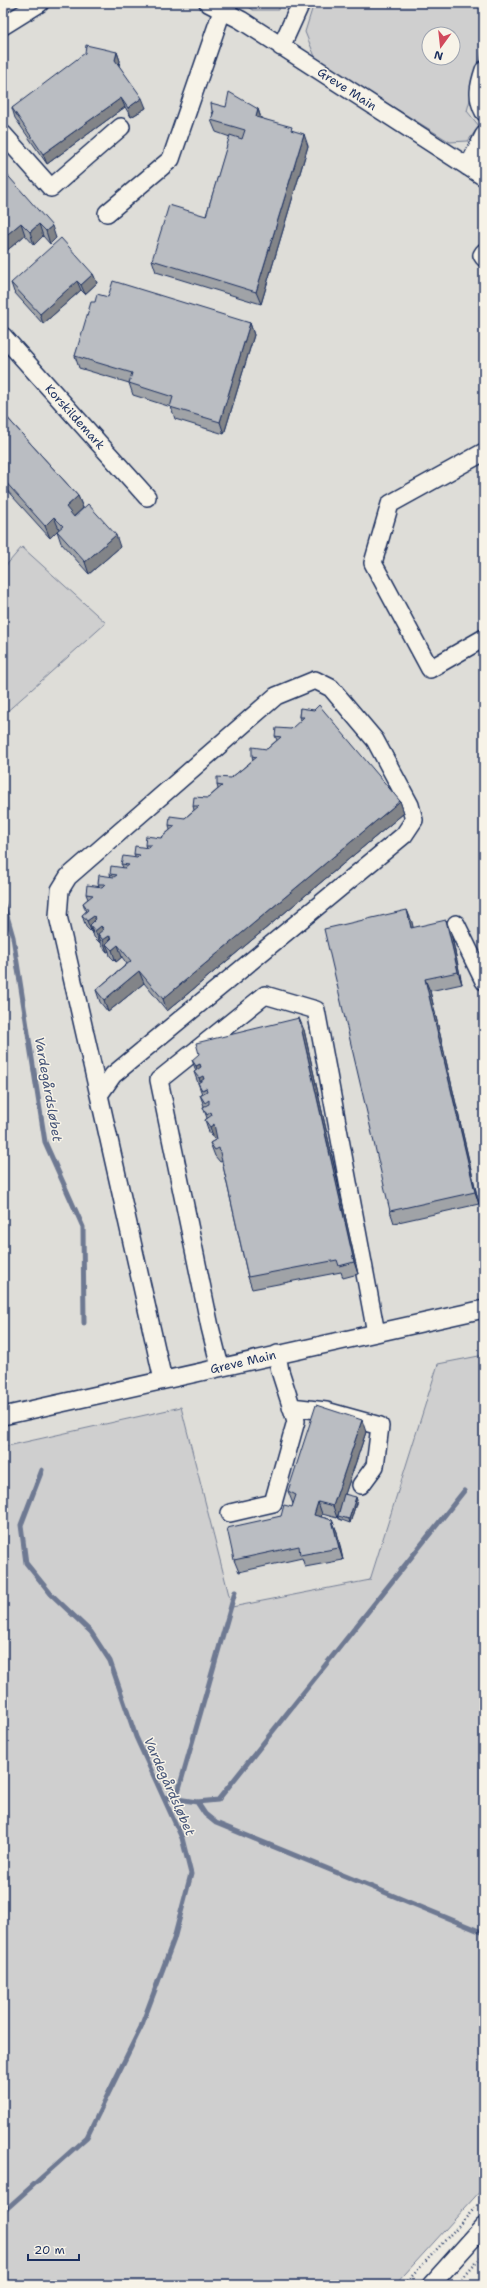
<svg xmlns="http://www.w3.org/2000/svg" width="487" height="2288" viewBox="0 0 487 2288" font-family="'Shantell Sans',sans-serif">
  <rect width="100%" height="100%" fill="#eeebe2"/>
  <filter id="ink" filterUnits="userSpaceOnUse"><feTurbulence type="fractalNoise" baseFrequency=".025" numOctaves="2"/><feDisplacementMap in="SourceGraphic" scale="8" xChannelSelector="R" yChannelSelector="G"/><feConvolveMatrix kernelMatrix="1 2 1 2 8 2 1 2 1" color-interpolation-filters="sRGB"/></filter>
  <g filter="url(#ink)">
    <!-- built -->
    <path fill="#deddd8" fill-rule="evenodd" d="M3 3H484V1355L438 1365 370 1580 232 1607 181 1407 3 1447ZM429 34H453V58H429Z"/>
    <!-- green -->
    <path fill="#cfcfcf" stroke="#757f96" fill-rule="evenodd" d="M243 3H282L278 10H253Z
      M314 3H481L484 8V46L467 111 479 126 468 141 450 142 316 59 305 32ZM429 34H453V58H429Z
      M22 547 106 623 3 715V569Z
      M484 1355V2187L395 2285H3V1447L181 1407 232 1607 370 1580 438 1364Z"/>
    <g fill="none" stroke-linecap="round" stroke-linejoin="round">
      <!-- stream -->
      <path stroke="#6e7992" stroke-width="5" d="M3 902 13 937 45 1142 83 1227 84 1323
        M164 1797 197 1802 218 1800 464 1491
        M176 1799 235 1592
        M197 1802 205 1814 216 1823 484 1933
        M3 2212 87 2137 141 2027 174 1939 191 1874 182 1838 136 1737 110 1661 91 1632 51 1594 26 1563 21 1525 42 1470"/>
      <defs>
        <path id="minor" d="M208 3 241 20 484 177
          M3 26 40 3
          M281 47 301 3
          M484 70C479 85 476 97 484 112
          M3 134 51 188 121 127
          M468 167 484 135
          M107 213 171 159 222 11
          M484 252 482 255 484 258
          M3 336 147 497
          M484 452 390 504 373 563 430 669 484 638
          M456 924 484 981
          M99 1095 58 916 60 890 68 877 276 696 315 680 331 688 375 740 410 805 414 820 404 835 113 1075 99 1095 163 1380
          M220 1367 210 1327 159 1080 265 995 316 1010 376 1333
          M291 1407 326 1411 380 1426 375 1466 361 1485
          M3 1416 484 1309
          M230 1513 273 1503 296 1421 280 1371 277 1354
          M431 2285 484 2226"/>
      </defs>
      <!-- minor casing -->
      <use href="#minor" stroke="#1b2f5e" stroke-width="20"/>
      <!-- path -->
      <path stroke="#1b2f5e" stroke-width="2.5" stroke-dasharray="1 3" stroke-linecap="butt" d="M404 2285 484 2198
        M457 2285 484 2254"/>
      <!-- minor -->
      <use href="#minor" stroke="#f7f3e8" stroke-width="17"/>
    </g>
    <!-- wall -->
    <path fill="#a0a3a7" stroke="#1b2f5e" d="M117 52 120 61 119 66 146 108 131 117 125 107 47 164 15 118 12 108Z
      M226 107 258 109 261 118 293 131 308 146 261 304 156 272 152 260 206 216 230 137 216 132 211 120 213 115 212 111Z
      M3 170 56 238 50 244 43 236 34 245 25 235 3 254Z
      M93 274 97 283 85 294 81 290 43 324 14 292 11 283Z
      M108 297 250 323 254 335 224 434 175 419 171 407 133 395 129 383 79 368 75 356 95 302Z
      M3 413 78 496 83 508 120 547 89 574 61 543 57 531 59 529 50 538 3 486Z
      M300 708 400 801 404 813 167 1011 144 983 108 1012 100 1002 96 990 127 964 122 957 116 962 110 956 109 951 107 952 102 946 101 942 100 943 94 937 93 933H92L86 927 82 915 86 912 83 903 88 899 86 894 99 886 98 884 111 877 110 874 123 867 121 864 135 857 134 854 146 848 145 845 161 838 170 830 169 825 185 818 194 810 193 806 208 798 218 789 217 785 231 778 253 760 252 756 267 749 277 740 275 736 291 729 301 721 299 717Z
      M407 910 413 928 451 933 462 984 430 991 479 1204 394 1223 390 1211Z
      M304 1030 358 1274 343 1278 341 1272 252 1289 248 1277 222 1161 220 1162 215 1156 210 1143 217 1139V1137L214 1139 209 1132 205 1120 207 1118 203 1107 204 1106 200 1095 202 1094 194 1072 196 1071 192 1060Z
      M366 1432 345 1494 357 1500 350 1523 339 1519 338 1517 337 1518 322 1514 321 1517 332 1520 337 1532 343 1560 305 1567 302 1558 239 1572 234 1560 281 1516 292 1507 293 1504 288 1491Z"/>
    <!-- shaded-wall -->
    <path fill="#828488" stroke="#1b2f5e" d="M117 52 120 61 118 69 115 60Z
      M121 98 125 107 47 164 43 154Z
      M142 98 146 108 131 117 128 108Z
      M258 109 262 122 256 117Z
      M304 134 308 146 261 304 256 292Z
      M21 223 25 235 3 254V238Z
      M39 224 43 236 34 245 30 232Z
      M52 226 56 238 50 244 46 231Z
      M93 274 97 283 85 294 81 285Z
      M77 281 81 290 43 324 40 314Z
      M250 323 254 335 224 434 220 422Z
      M78 496 83 508 70 520 66 507Z
      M54 517 59 529 50 538 45 526Z
      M116 535 120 547 89 574 85 562Z
      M400 801 404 813 167 1011 163 999Z
      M407 910 412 922 416 940 411 928Z
      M94 916 98 928 90 925 93 933H92L87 921Z
      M446 920 451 933 462 984 458 972Z
      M101 926 106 938 109 936 114 948 106 944 109 951 107 952 103 940 98 934 101 942 100 943 95 931Z
      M118 945 122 957 116 962 112 950Z
      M139 971 144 983 108 1012 104 1000Z
      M425 979 430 991 479 1204 475 1192Z
      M299 1018 304 1030 358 1274 354 1262Z
      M200 1064 206 1088 203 1090 199 1078H200L196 1066Z
      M214 1124 218 1136 214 1139 210 1127Z
      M362 1420 366 1432 337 1518 333 1506Z
      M356 1497 357 1500 350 1523 349 1519Z
      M318 1502 322 1514 318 1527 314 1515Z
      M332 1520 337 1532 343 1560 339 1548Z"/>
    <!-- building -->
    <path fill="#babdc2" stroke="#1b2f5e" d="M86 45 117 52 115 60 142 98 128 108 121 98 43 154 12 108 85 53Z
      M229 92 258 109 256 117 292 127 291 130 304 134 256 292 152 260 169 205 206 216 230 135 242 139 245 130 211 120 214 111H212L211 103 226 107Z
      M3 170 52 226 46 231 39 224 30 232 21 223 3 238Z
      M61 238 93 274 81 285 77 281 40 314 11 283Z
      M113 281 250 323 220 422 170 407 173 397 129 383 132 373 75 356 91 302H95L97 294 108 297Z
      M3 413 78 496 66 507 74 517 88 504 116 535 85 562 57 531 63 526 54 517 45 526 3 479Z
      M319 705 400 801 163 999 139 971 104 1000 96 990 131 961 118 945 112 950 106 944 112 938 109 936 103 940 98 934 104 929 101 926 95 931 90 925 96 919 94 916 87 921 82 915 88 910 83 903 93 895 86 894 87 885 102 887 105 884H98L99 875 114 877 117 875 110 874 111 866 125 868 129 865 121 864 123 856 137 858 140 855 134 854 135 846 148 848 152 845H145L146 836 161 838 175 826 169 825 170 816 185 818 199 806H193L194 797 208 798 222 786 217 785V777L231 778 257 757 252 756V747L267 749 281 737 275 736 276 728 291 729 304 717H299L300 708 314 710Z
      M407 910 411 928 446 920 458 972 425 979 475 1192 390 1211 324 929Z
      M299 1018 354 1262 339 1266 337 1260 248 1277 219 1148 215 1150 210 1143 217 1139 214 1124 210 1127 205 1120 212 1115 211 1112 207 1115 203 1107 209 1104V1100L205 1103 200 1095 207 1091 206 1088 202 1090 198 1083 204 1079 203 1076 199 1078 194 1072 201 1067 200 1064 196 1066 192 1060 199 1054 196 1043Z
      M316 1405 362 1420 333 1506 318 1502 314 1515 332 1520 339 1548 300 1555 299 1546 234 1560 227 1528 281 1516 284 1505 292 1507 296 1495 288 1491Z
      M344 1494 356 1497 349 1519 338 1516Z"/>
  </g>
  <g text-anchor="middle" stroke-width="3" stroke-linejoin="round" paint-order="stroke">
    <!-- street labels -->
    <g font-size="12" fill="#1b2f5e" stroke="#f7f3e8">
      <text transform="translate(347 89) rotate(33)" y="4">Greve Main</text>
      <text transform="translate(75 417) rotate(48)" y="4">Korskildemark</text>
      <text transform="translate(243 1362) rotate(-13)" y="4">Greve Main</text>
    </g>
    <!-- water labels -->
    <g font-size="13" font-style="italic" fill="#455478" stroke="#f7f3e8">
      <text transform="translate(49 1089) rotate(80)" y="5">Vardegårdsløbet</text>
      <text transform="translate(170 1786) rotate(66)" y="5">Vardegårdsløbet</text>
    </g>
  </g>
  <!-- margin -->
  <rect width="487" height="2288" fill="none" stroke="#f7f3e8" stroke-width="16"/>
  <rect x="8" y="8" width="471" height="2272" fill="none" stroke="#1b2f5e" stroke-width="1.5" filter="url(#ink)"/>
  <!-- north arrow -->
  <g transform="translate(441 46) rotate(195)"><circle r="19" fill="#f7f3e8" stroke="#9fa5b1"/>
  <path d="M0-3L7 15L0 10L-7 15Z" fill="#d1495b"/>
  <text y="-6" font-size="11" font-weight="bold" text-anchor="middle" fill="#1b2f5e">N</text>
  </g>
  <!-- scale -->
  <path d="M28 2254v6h51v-6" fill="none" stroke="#1b2f5e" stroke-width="2"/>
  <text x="34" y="2254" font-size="12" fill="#1b2f5e" stroke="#f7f3e8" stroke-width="3" paint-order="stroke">20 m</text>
</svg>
